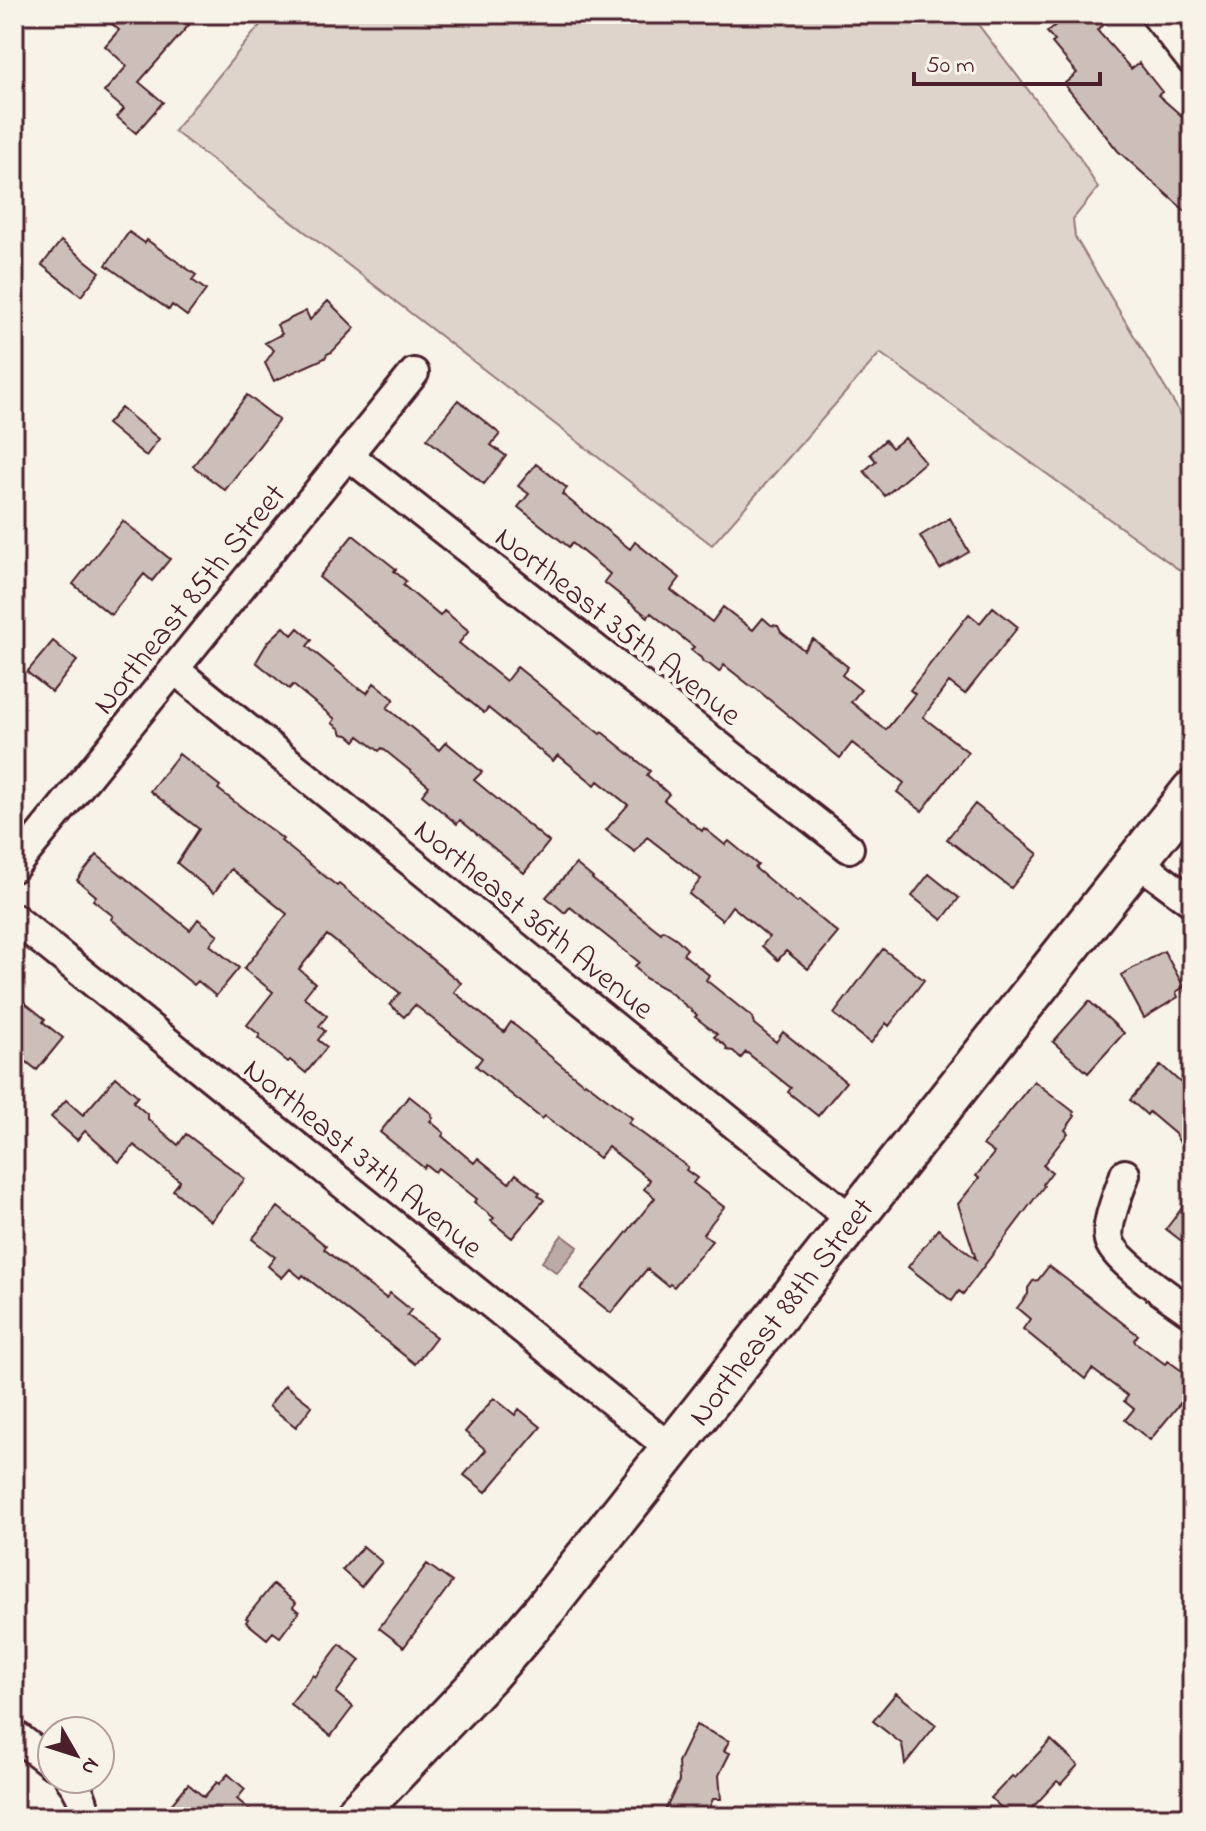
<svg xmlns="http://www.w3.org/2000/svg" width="1206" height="1831" viewBox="0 0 1206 1831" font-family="'Indie Flower',sans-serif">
  <rect width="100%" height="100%" fill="#f7f3e8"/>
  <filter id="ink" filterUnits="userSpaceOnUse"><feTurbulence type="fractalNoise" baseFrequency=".0125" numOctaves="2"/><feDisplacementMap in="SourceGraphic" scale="16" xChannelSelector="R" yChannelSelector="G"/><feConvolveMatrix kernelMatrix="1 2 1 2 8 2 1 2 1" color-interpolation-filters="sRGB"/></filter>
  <g filter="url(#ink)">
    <!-- green -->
    <path fill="#ded4cc" stroke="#947a7c" stroke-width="2" d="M269 14H970L1078 155 1098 188 1073 219 1075 237 1192 433V579L880 353 712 545 174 131Z"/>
    <!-- water -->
    <path fill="#bcaaa7" stroke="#8e7275" stroke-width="2" d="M562 1235 578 1247 557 1273 542 1262Z"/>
    <!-- building -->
    <path fill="#ccbfb9" stroke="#4a1f2b" stroke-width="2" d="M121 14H177L189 25 139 82 163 102 136 133 117 117 124 109 104 92 127 66 105 46 119 30 112 24Z
      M1069 14H1116L1097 30 1131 69 1139 63 1162 92 1158 95 1192 125V217L1118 151 1064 84 1077 73 1052 43 1055 41 1047 32Z
      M129 232 145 243 147 240 196 275 192 280 206 290 187 316 172 305 169 310 106 265Z
      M61 241 100 272 81 296 42 265Z
      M328 301 355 328 332 352 327 354 325 358 274 381 265 363 274 350 265 343 282 334 277 325 306 311 310 320Z
      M247 395 279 420 225 490 193 466Z
      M458 400 500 434 491 445 506 456 484 484 427 439Z
      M121 408 159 439 146 456 107 424Z
      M905 438 925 462 885 496 864 471 876 461 870 454 885 440 892 448Z
      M536 464 567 488 562 494 630 549 635 542 680 578 671 590 712 622 723 607 753 630 763 618 771 625 778 626 781 632 804 650 813 639 848 667 842 675 861 690 851 702 886 730 915 694 910 690 969 614 980 623 993 607 1018 627 965 694 949 682 923 717 968 752 922 811 897 792 904 783 852 743 840 758 754 687 753 688 724 665 719 672 709 664 703 662 701 658 691 650 694 647 651 613 648 617 604 582 610 574 572 543 569 547 518 507 529 494 518 486Z
      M950 518 969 552 940 569 920 536Z
      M123 521 170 559 152 581 144 574 111 615 73 584Z
      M353 535 396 569 394 571 406 581 403 585 440 616 444 611 469 631 459 643 506 681 517 667 600 734 602 732 650 771 647 775 669 794 664 800 702 831 704 828 725 845 729 841 758 865 755 868 797 903 799 901 838 933 808 969 786 951 778 960 762 946 769 937 732 906 722 920 689 894 701 879 647 837 635 852 606 830 628 805 598 781 595 785 558 755 553 761 488 708 484 713 319 577Z
      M284 627 292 635 298 628 312 640 307 646 359 689 360 688 367 693 374 683 394 699 387 708 439 750 446 742 482 772 474 780 549 842 524 873 460 820 457 824 422 795 429 786 382 748 379 751 359 736 355 741 348 735 342 734 340 729 332 723 335 719 293 685 289 689 256 662 268 642Z
      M53 641 77 661 52 692 27 672Z
      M179 754 220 786 218 789 283 839 281 841 337 886 339 884 461 983 454 992 504 1032 511 1022 535 1042 534 1043 584 1084 585 1082 632 1118 628 1123 688 1167 686 1170 697 1178 693 1183 724 1207 703 1234 712 1241 674 1287 670 1284 668 1286 647 1269 611 1313 581 1289 655 1198 644 1189 650 1180 608 1147 599 1158 545 1116 542 1119 476 1066 482 1058 415 1005 404 1017 390 1005 400 993 327 935 299 969 315 983 304 997 327 1016 319 1026 325 1031 318 1040 327 1047 306 1073 290 1060 288 1062 258 1038 260 1035 247 1025 273 992 244 969 287 914 231 869 214 893 177 863 199 829 150 791Z
      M975 804 1038 854 1011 888 947 839Z
      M97 855 190 930 198 919 218 935 210 945 239 968 216 996 198 981 194 985 111 919 113 916 93 900 96 896 77 880Z
      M576 864 593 878 592 879 661 933 663 930 677 939 687 949 683 954 709 975 706 980 752 1017 754 1024 776 1042 783 1032 846 1082 818 1116 788 1092 791 1088 746 1052 741 1058 733 1051 727 1050 726 1046 714 1037 717 1034 695 1017 697 1015 667 990 645 978 635 966 639 962 570 907 565 913 546 897Z
      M929 874 959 898 942 920 912 896Z
      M883 949 924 980 889 1026 886 1023 871 1043 834 1014Z
      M1164 951 1184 987 1176 992 1178 997 1144 1018 1121 975Z
      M14 994 45 1019 43 1022 63 1038 37 1070 14 1052Z
      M1089 1001 1124 1033 1088 1073 1053 1042Z
      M1161 1065 1192 1093V1164L1175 1134 1149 1112 1147 1115 1130 1100Z
      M116 1077 138 1096 133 1102 148 1115V1119L178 1145 186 1134 245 1179 211 1221 173 1190 180 1181 134 1145 119 1162 85 1131 77 1140 51 1117 66 1100 83 1115Z
      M1034 1081 1074 1112 1073 1114 1075 1116 1065 1130 1068 1133 1043 1165 1052 1172 1043 1184 1044 1186 963 1294 959 1291 952 1301 908 1267 938 1229 976 1259 958 1204 979 1178 976 1176 994 1153 983 1145Z
      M409 1096 432 1114 431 1116 433 1118 430 1121 444 1133 442 1136 474 1163 478 1158 509 1183 516 1174 540 1193 538 1195 544 1200 512 1238 491 1221 494 1218 474 1202 477 1199 438 1168 435 1172 426 1165 424 1168 380 1132Z
      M1192 1195V1249L1166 1229Z
      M278 1207 326 1246 324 1249 359 1278 386 1298 390 1293 411 1310 407 1315 436 1337 415 1364 303 1275 301 1278 290 1269 282 1278 268 1266 275 1257 252 1239Z
      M1049 1266 1138 1335 1134 1340 1135 1342 1165 1364 1168 1361 1192 1378V1389L1150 1440 1125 1420 1134 1409 1124 1401 1128 1396 1092 1369 1085 1379 1023 1329 1030 1319 1017 1308 1028 1294V1288L1033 1281 1038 1280Z
      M285 1385 312 1406 296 1427 269 1406Z
      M494 1398 515 1415 519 1409 541 1427 486 1492 464 1475 486 1450 465 1432Z
      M363 1546 382 1562 361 1587 342 1570Z
      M427 1564 452 1582 404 1647 379 1628Z
      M273 1584 296 1603 293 1607 299 1612 280 1637 273 1632 267 1639 246 1622 248 1619 246 1618Z
      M340 1644 360 1660 336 1693 353 1707 331 1736 290 1704 313 1675 315 1677Z
      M896 1693 936 1725 905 1764 902 1744 873 1721Z
      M696 1725 729 1741 724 1751 730 1753 719 1775 721 1799H713L705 1817H662L679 1781 678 1762Z
      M1051 1740 1078 1765 1061 1784 1057 1781 1024 1817H1011L991 1798 1012 1776 1015 1778Z
      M228 1774 245 1789 237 1799 258 1817H184L170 1806 188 1784 204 1797 217 1782 219 1784Z"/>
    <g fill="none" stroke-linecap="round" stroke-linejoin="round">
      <defs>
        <path id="street" d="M1155 14 1192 61
          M348 455 849 848
          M174 669 852 1220
          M1137 861 1192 902
          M14 867 414 373
          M14 918 671 1449
          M1125 1174C1120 1190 1105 1223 1109 1240 1114 1261 1173 1299 1192 1313
          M14 1734 52 1764
          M70 1779C80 1790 84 1802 86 1817"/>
        <path id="secondary" d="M353 1817 488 1675 545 1609 1192 791"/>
      </defs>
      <!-- street casing -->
      <use href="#street" stroke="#4a1f2b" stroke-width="34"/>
      <!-- secondary casing -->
      <use href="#secondary" stroke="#4a1f2b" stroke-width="46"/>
      <!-- street -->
      <use href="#street" stroke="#f7f3e8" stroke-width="28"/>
      <!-- secondary -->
      <use href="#secondary" stroke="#f7f3e8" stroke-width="40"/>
    </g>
  </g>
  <g text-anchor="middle" stroke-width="8" stroke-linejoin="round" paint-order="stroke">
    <!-- street labels -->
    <g font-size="32" fill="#4a1f2b" stroke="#f7f3e8">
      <text transform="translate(188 598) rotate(-51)" y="11">Northeast 85th Street</text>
      <text transform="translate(619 625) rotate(38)" y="11">Northeast 35th Avenue</text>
      <text transform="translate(535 918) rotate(39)" y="11">Northeast 36th Avenue</text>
      <text transform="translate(364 1157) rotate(39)" y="11">Northeast 37th Avenue</text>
      <text transform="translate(780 1311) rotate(-52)" y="11">Northeast 88th Street</text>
    </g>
  </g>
  <!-- margin -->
  <rect width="1206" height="1831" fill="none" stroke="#f7f3e8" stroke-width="48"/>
  <rect x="24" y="24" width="1158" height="1783" fill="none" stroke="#4a1f2b" stroke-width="3" filter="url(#ink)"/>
  <!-- north arrow -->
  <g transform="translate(76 1755) rotate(129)"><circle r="38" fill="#f7f3e8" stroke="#b29e9c" stroke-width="2"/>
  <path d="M0-6L14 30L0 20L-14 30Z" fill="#4a1f2b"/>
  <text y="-12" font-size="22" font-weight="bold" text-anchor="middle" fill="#4a1f2b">N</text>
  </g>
  <!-- scale -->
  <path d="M914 72v12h186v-12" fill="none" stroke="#4a1f2b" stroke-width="4"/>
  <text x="926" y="72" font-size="24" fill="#4a1f2b" stroke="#f7f3e8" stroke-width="6" paint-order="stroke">50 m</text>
</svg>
